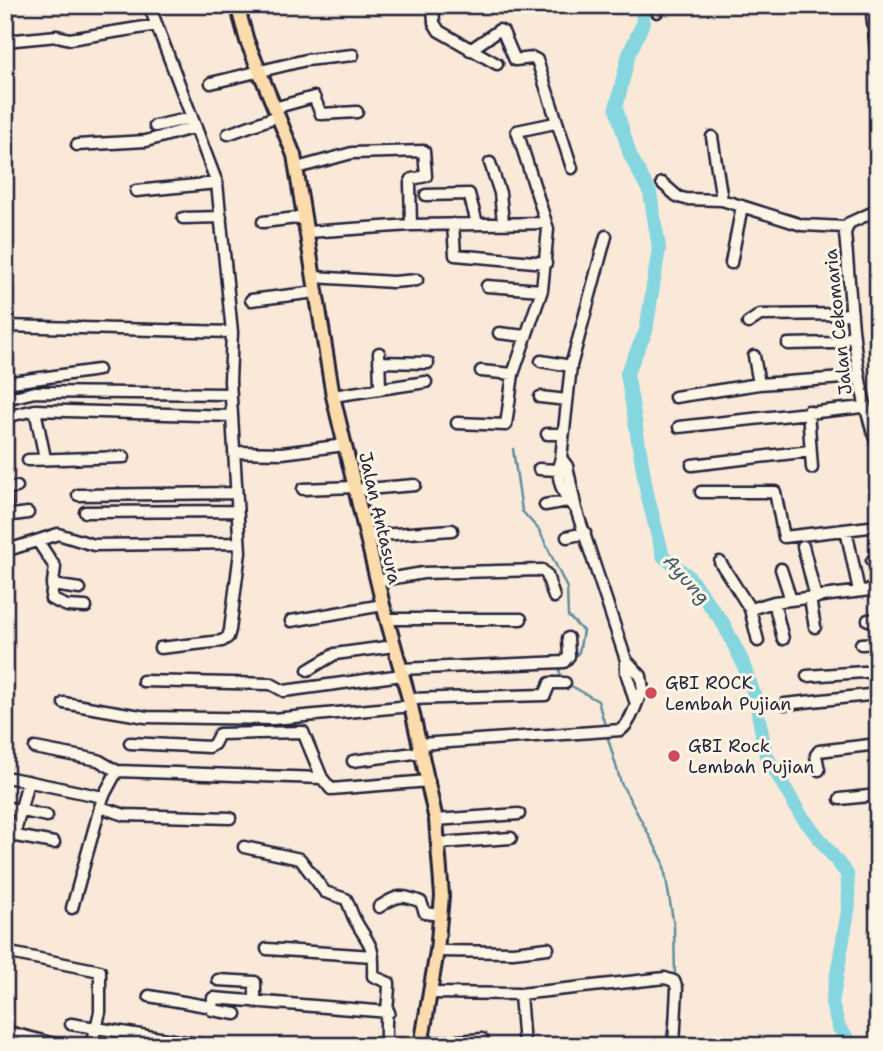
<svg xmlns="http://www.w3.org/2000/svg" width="883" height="1051" viewBox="0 0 883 1051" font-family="'Shantell Sans',sans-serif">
  <rect width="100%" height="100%" fill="#fae9d9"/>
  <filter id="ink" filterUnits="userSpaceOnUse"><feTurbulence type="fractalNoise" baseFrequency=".0143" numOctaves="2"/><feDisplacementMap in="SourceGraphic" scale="14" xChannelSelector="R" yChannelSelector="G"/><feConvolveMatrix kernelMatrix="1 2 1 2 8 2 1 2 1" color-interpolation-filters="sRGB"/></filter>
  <g filter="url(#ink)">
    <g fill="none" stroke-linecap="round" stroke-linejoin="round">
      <!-- stream -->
      <path stroke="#5d8e9d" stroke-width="2.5" d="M513 449 522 511 539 530 567 588 568 616 583 631 579 652 572 659
        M5 619 11 636 5 652
        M563 680 559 671 563 665
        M568 684 598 701 606 729
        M607 735 621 783 663 861 674 926 675 977
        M665 1046 672 1001"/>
      <!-- river -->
      <path stroke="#85d6df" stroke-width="14" d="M642 5 643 23 629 54 616 108 630 155 650 193 659 248 646 331 627 373 647 494 663 556 688 576 723 623 742 661 755 697 766 755 800 814 847 874 849 905 832 1003 839 1028 854 1046"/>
      <defs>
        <path id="minor" d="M149 5 217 183 232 332
          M433 5 434 23 439 31 497 64
          M871 5 878 67
          M657 12V5
          M5 41 57 36 70 39 157 25
          M470 50 499 30 503 32 515 60 533 58 537 60 572 168
          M211 83 306 60 353 55
          M274 108 314 97 321 114 357 112
          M155 126 191 118
          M228 134 278 116
          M712 137 722 200
          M77 145 146 141 196 127
          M490 163 500 193 503 222
          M297 168 352 153 424 151 426 176 412 179 410 183 411 225
          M662 183 678 197 686 199 722 200 802 225 845 227
          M136 191 217 183
          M426 195 469 194 477 223
          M878 210 849 223 845 233C852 307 852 377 878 448
          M183 218 221 217
          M263 222 305 217
          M453 224 455 255 546 263
          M308 232 411 225 546 223
          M606 236 571 366 561 458 567 466 576 509 626 660V672L635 701
          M731 263 742 206
          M314 277 393 282 417 280
          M487 286 542 290
          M251 300 316 292
          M748 323 760 315 852 314
          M5 326 232 332 230 381 240 552 230 630 228 637 222 641 160 648
          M499 333 525 336
          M788 344 833 343 850 336
          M379 353 380 388
          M754 356 759 384
          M541 361 571 366
          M379 362 428 363
          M481 371 513 374
          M5 383 98 370
          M333 396 426 382
          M540 397 567 400
          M675 397 759 384 857 377
          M5 399 35 392 231 394
          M35 410 45 458
          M808 411 812 468
          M5 417 35 410 232 416
          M457 423 506 425 513 374 542 290 548 229 517 131 555 123
          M679 427 863 407
          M547 434H563
          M234 452 282 453 345 445
          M561 458C554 475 563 498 576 509
          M28 460 124 457
          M692 465 810 451
          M539 469 558 470
          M5 488 17 487
          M303 489 354 487
          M355 490 415 485
          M5 492 7 515
          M701 492H775L784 537 878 526
          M78 495 236 493
          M545 505 567 501
          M85 512 237 511
          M5 516 28 513
          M846 530 859 591
          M366 536 452 530
          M567 537 585 533
          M39 543 55 567 51 599 67 606 86 607
          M803 546 816 598
          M5 551 58 534 94 545 239 543
          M872 561 878 560
          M720 562 750 609 758 641
          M781 569 791 600
          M377 581 423 573 542 570 547 575 554 597
          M52 585 80 589
          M810 599 815 627
          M774 602 783 639
          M750 609 774 602 878 589
          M387 619H521
          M868 620 878 619
          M291 621 383 605
          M861 644 878 643
          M400 669 564 662 569 656 568 638
          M308 670 335 654 394 646
          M807 676 878 671
          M143 681 271 684 284 691 402 675
          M409 699 545 695 550 683H565
          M64 703 146 717 273 719 411 706
          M785 704 878 694
          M130 743 209 747 214 744 219 734 303 732 322 778 331 789 429 781
          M420 744 621 730C633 720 635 703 643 690L641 676 626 660
          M35 748 98 760 117 771 322 778
          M353 761 422 752
          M819 770 816 755 819 751 878 744
          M11 778 103 797
          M840 799 878 795
          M100 807 125 815 230 818
          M9 808 47 816
          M436 820 519 814
          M877 820H878
          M5 834 54 843
          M14 836 28 781
          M440 843 511 838
          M244 847 300 859 325 892 346 899C350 906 351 913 355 920 370 947 374 942 373 976L389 983C389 1004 383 1025 387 1046
          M379 907C397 895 402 894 421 902L425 913 441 915
          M72 908 103 797 117 771
          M267 949 373 956
          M437 951 513 952 548 948
          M5 952 100 971V1012L96 1028 211 1046
          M218 980 255 982V1002
          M429 993 520 994 665 978 674 981 677 988 674 1046
          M520 994 524 1046
          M149 996 212 1007
          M236 1014 212 1010 213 998 389 1012
          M71 1024 96 1028 90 1046
          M5 1031 62 1046
          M421 1044 482 1039"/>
        <path id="major" d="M237 5 247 41 294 155 333 396 383 605 411 706 436 820 442 896 437 951 421 1046"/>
      </defs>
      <!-- minor casing -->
      <use href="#minor" stroke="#22223b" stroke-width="15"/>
      <!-- major casing -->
      <use href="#major" stroke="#22223b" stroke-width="18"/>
      <!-- minor -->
      <use href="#minor" stroke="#fcf5e5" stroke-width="10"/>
      <!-- major -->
      <use href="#major" stroke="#fcdcac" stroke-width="12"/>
    </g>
  </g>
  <!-- markers -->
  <g fill="#d1495b" stroke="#fcf5e5" stroke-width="2.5">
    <circle cx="651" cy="693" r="7"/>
    <circle cx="674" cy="756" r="7"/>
  </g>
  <g text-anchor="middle" stroke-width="6" stroke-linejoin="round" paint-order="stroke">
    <!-- street labels -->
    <g font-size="18" fill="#22223b" stroke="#fcf5e5">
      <text transform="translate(838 322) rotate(-96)" y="6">Jalan Cekomaria</text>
      <text transform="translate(380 518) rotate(77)" y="6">Jalan Antasura</text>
    </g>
    <!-- poi labels -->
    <g font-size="18" fill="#22223b" stroke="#fcf5e5" text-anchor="start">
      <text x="665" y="689">GBI ROCK<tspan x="665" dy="21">Lembah Pujian</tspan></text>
      <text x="688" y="752">GBI Rock<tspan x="688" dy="21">Lembah Pujian</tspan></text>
    </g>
    <!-- water labels -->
    <g font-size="19" font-style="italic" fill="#40586c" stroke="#fcf5e5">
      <text transform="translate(687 579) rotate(48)" y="7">Ayung</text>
    </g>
  </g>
  <!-- margin -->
  <rect width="883" height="1051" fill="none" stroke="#fcf5e5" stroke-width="28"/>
  <rect x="14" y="14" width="855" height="1023" fill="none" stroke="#22223b" stroke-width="2.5" filter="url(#ink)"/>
</svg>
